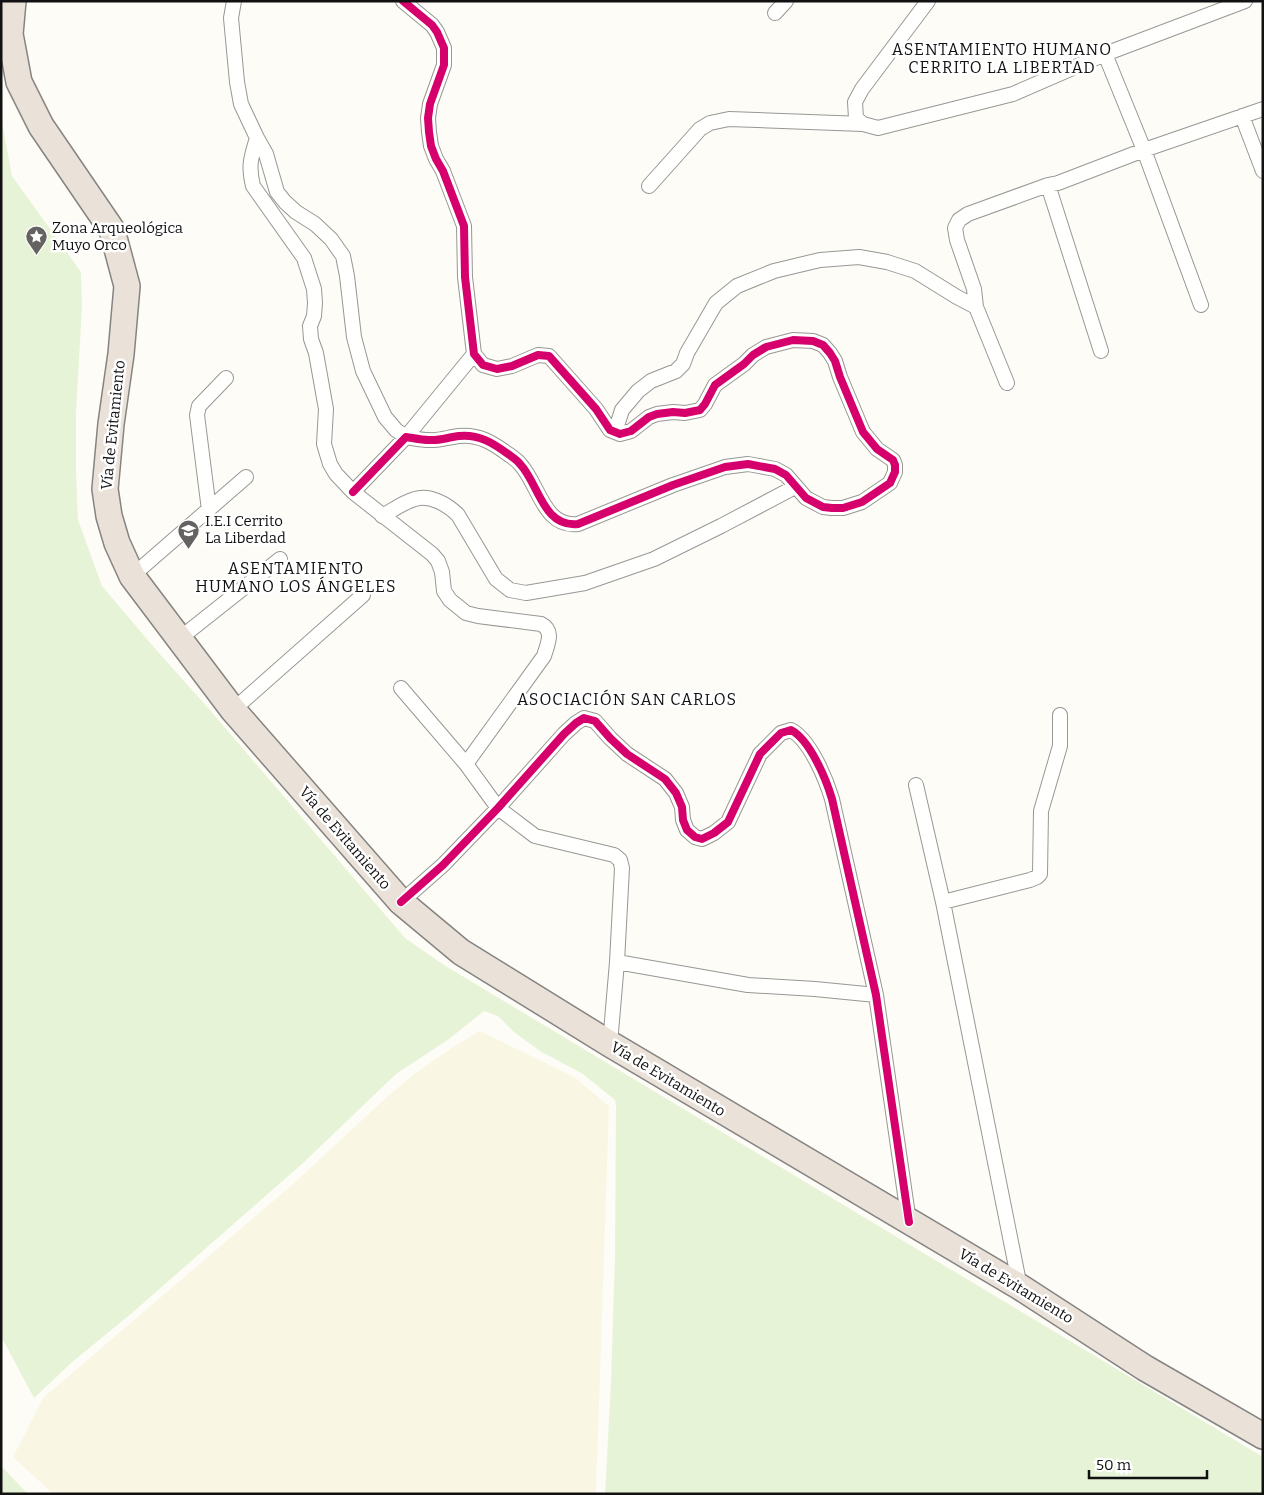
<svg xmlns="http://www.w3.org/2000/svg" width="1264" height="1495" viewBox="0 0 1264 1495" font-family="Bitter,serif">
  <rect width="100%" height="100%" fill="#fdfcf7"/>
  <!-- farmland -->
  <path fill="#f9f7e4" d="M480 1031 574 1077 609 1106 596 1494H53L13 1457 43 1398 292 1185 388 1096 413 1075 453 1047Z"/>
  <!-- green -->
  <path fill="#e7f3d7" d="M1 117 12 176 81 272 82 307 76 412V472L78 520 102 586 158 652 209 709 405 938 444 965 1263 1457V1494H605L611 1383 615 1257 616 1106 615 1100 583 1074 540 1051 514 1032 498 1016 484 1011 449 1039 396 1074 302 1164 132 1313 71 1363 34 1398 1 1336Z
    M3 1468 28 1494H1V1470Z"/>
  <g fill="none" stroke-linecap="round" stroke-linejoin="round">
    <defs>
      <path id="street" d="M234 1 231 18 237 82 241 104 257 138C251 158 248 165 253 186L304 258 314 289 315 303 314 316 310 326 311 339 316 353 326 409 324 444 330 464 336 474 353 492 432 554 438 561 442 572 444 591 450 600 466 613 478 616 541 624C555 631 547 645 544 656L466 764
        M928 1 862 89 855 102 856 118 863 124 878 128 1013 94 1105 54 1245 1
        M775 13 786 1
        M1105 54 1144 150 1201 305
        M1242 116 1263 171
        M257 138 266 154 277 192 285 202 296 212 315 224 331 239 343 256 347 276 354 337 363 371 385 417 396 430 406 437 474 354
        M1048 185 1101 351
        M649 186 700 129 710 123 729 119 863 124
        M976 307 974 289 957 240 955 228 959 220 968 214 1048 185 1058 183 1144 150 1263 109
        M615 432 622 410 638 391 651 381 676 371 683 364 687 353 716 303 737 286 774 271 820 260 859 257 887 262 915 271 957 297 976 307 1007 383
        M353 492 406 437C413 438 421 440 429 440 439 441 449 437 459 436 479 434 493 443 508 454 512 457 517 460 520 464 539 484 543 528 578 524L673 485 725 467 748 464 775 469 786 475 806 498 823 507 832 508H843L862 502 890 483 895 472V465L893 460 877 449 863 432 840 377 835 361 830 353 823 345 813 341 793 340 766 347 753 355 744 364 715 385 705 404 700 410 685 413 673 412 657 414 649 417 631 431 620 434 610 430 596 409 549 356 538 355 512 366 497 369 483 365 474 354 465 277 464 226 443 171 436 159 431 146 429 132 428 118 430 104 444 65V48L437 32 432 25 403 1
        M209 510 197 415 199 406 226 378
        M382 516C393 510 404 502 415 499 430 494 448 505 458 515L496 579 510 590 526 593 585 583 654 559 721 526 795 487
        M132 576 246 477
        M179 639 280 559
        M401 688 466 764 498 808 535 836 614 855 620 860 622 868 617 962 610 1044
        M233 710 363 595
        M916 785 943 902 1020 1287
        M401 902 443 865 498 808 564 734 576 723 584 718 595 721 610 738 627 754 665 779 676 793 682 807 683 820 687 830 695 837 702 839 714 833 728 822 760 754 781 733 791 730C810 740 826 779 832 799L876 995 909 1222
        M943 902 1030 880 1037 877 1040 874 1041 811 1060 746V715
        M617 962 748 985 815 989 876 995"/>
      <path id="highway" d="M13 1 10 34 19 82 41 126 112 230 127 286 121 354 111 424 105 489 109 516 117 543 132 576 233 710 401 902 461 952 610 1044 1020 1287 1145 1368 1263 1436"/>
    </defs>
    <!-- street casing -->
    <use href="#street" stroke="#979795" stroke-width="16"/>
    <!-- highway casing -->
    <use href="#highway" stroke="#858482" stroke-width="28"/>
    <!-- street -->
    <use href="#street" stroke="#fffffe" stroke-width="14"/>
    <!-- highway -->
    <use href="#highway" stroke="#eae1d8" stroke-width="25"/>
    <defs>
      <path id="cycleway" d="M353 492 406 437C413 438 421 440 429 440 439 441 449 437 459 436 479 434 493 443 508 454 512 457 517 460 520 464 539 484 543 528 578 524L673 485 725 467 748 464 775 469 786 475 806 498 823 507 832 508H843L862 502 890 483 895 472V465L893 460 877 449 863 432 840 377 835 361 830 353 823 345 813 341 793 340 766 347 753 355 744 364 715 385 705 404 700 410 685 413 673 412 657 414 649 417 631 431 620 434 610 430 596 409 549 356 538 355 512 366 497 369 483 365 474 354 465 277 464 226 443 171 436 159 431 146 429 132 428 118 430 104 444 65V48L437 32 432 25 403 1
        M401 902 443 865 498 808 564 734 576 723 584 718 595 721 610 738 627 754 665 779 676 793 682 807 683 820 687 830 695 837 702 839 714 833 728 822 760 754 781 733 791 730C810 740 826 779 832 799L876 995 909 1222"/>
    </defs>
    <!-- cycleway casing -->
    <use href="#cycleway" stroke="#fff" stroke-width="11"/>
    <!-- cycleway -->
    <use href="#cycleway" stroke="#d6006c" stroke-width="8"/>
  </g>
  <!-- icons -->
  <defs>
    <symbol id="sight-pin" viewBox="-11 -11 22 30"><path d="M0 17L-7.5 6A9.5 9.5 0 1 1 7.5 6Z" fill="#646362" stroke="#fff"/><path d="M0-6L1.8-2.2L6-1.7L2.9 1.2L3.7 5.4L0 3.3L-3.7 5.4L-2.9 1.2L-6-1.7L-1.8-2.2Z" fill="#fff"/></symbol>
    <symbol id="school-pin" viewBox="-11 -11 22 30"><path d="M0 17L-7.5 6A9.5 9.5 0 1 1 7.5 6Z" fill="#646362" stroke="#fff"/><path d="M0-5L7-2L0 1L-7-2ZM-4 1L0 2.5L4 1V4Q0 6-4 4Z" fill="#fff"/></symbol>
  </defs>
  <g fill-rule="evenodd">
    <use href="#sight-pin" x="24" y="224" width="25" height="34"/>
    <use href="#school-pin" x="176" y="518" width="25" height="34"/>
  </g>
  <g text-anchor="middle" stroke-width="5" stroke-linejoin="round" paint-order="stroke">
    <!-- poi labels -->
    <g font-size="15" fill="#111" stroke="#fff" text-anchor="start">
      <text x="52" y="233">Zona Arqueológica<tspan x="52" dy="17">Muyo Orco</tspan></text>
      <text x="205" y="526">I.E.I Cerrito<tspan x="205" dy="17">La Liberdad</tspan></text>
    </g>
    <!-- street labels -->
    <g font-size="15" fill="#111" stroke="#fff">
      <text transform="translate(113 425) rotate(-84)" y="5">Vía de Evitamiento</text>
      <text transform="translate(345 838) rotate(49)" y="5">Vía de Evitamiento</text>
      <text transform="translate(668 1079) rotate(31)" y="5">Vía de Evitamiento</text>
      <text transform="translate(1016 1286) rotate(31)" y="5">Vía de Evitamiento</text>
    </g>
    <!-- neighbourhood labels -->
    <g font-size="16" letter-spacing="1" fill="#111" stroke="#fff">
      <text x="1002" y="55">ASENTAMIENTO HUMANO<tspan x="1002" dy="18">CERRITO LA LIBERTAD</tspan></text>
      <text x="296" y="574">ASENTAMIENTO<tspan x="296" dy="18">HUMANO LOS ÁNGELES</tspan></text>
      <text x="627" y="705">ASOCIACIÓN SAN CARLOS</text>
    </g>
  </g>
  <!-- border -->
  <rect width="1264" height="1495" fill="none" stroke="#111111" stroke-width="5"/>
  <!-- scale -->
  <path d="M1089 1470v8h118v-8" fill="none" stroke="#111111" stroke-width="2.5"/>
  <text x="1096" y="1470" font-size="15" fill="#111111" stroke="#ffffff" stroke-width="4" paint-order="stroke">50 m</text>
</svg>
